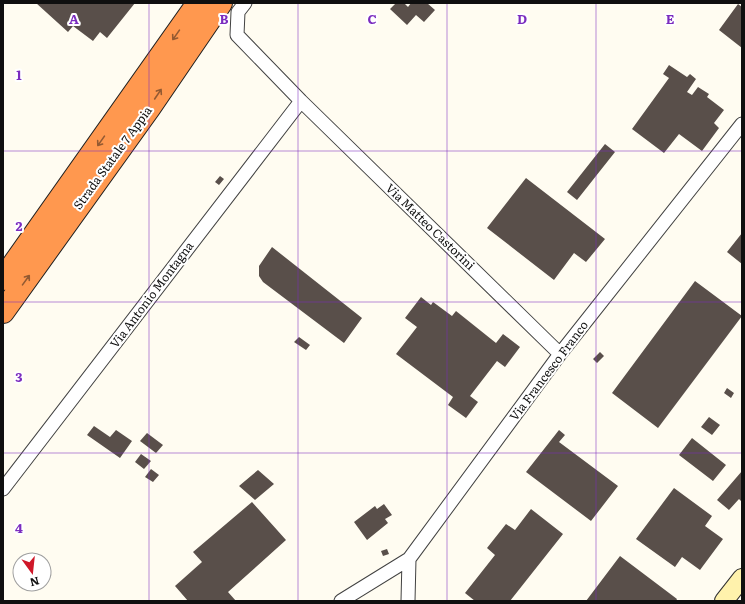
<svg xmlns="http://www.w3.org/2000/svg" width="745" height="604" viewBox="0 0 745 604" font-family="Literata,serif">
  <rect width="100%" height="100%" fill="#fffcf1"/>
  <!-- building -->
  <path fill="#594f4a" d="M36 3H135L107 38 100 32 93 41 73 26 68 32Z
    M396 3H404L408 7 411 3H427L435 10 424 22 416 15 407 25 390 9Z
    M738 4 742 7V48L719 30Z
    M669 65 687 77 690 74 696 79 687 92 692 95 698 87 709 94 707 97 724 110 714 123 719 128 702 151 679 134 664 153 632 129 669 78 663 74Z
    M605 144 615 152 577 200 567 192Z
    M220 176 224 179 219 185 215 182Z
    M526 178 605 239 586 262 574 253 554 280 487 228Z
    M742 233V264L727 252Z
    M272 247 362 318 344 343 263 282 259 276V266Z
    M695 281 742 316 658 428 612 393Z
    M421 297 431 305 433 302 452 316 456 311 496 343 503 334 520 347 505 367 497 361 470 396 478 402 466 418 448 405 453 397 396 354 417 327 405 318Z
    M299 337 310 345 306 350 294 342Z
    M600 352 604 356 597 363 593 359Z
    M727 388 734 393 731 398 724 393Z
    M709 417 720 425 712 435 701 427Z
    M94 426 110 437 116 430 132 441 120 458 87 435Z
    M559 430 565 435 559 442 618 486 591 521 526 472Z
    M147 433 163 445 156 453 140 441Z
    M692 438 726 465 713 481 679 455Z
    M141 454 151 461 144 469 135 462Z
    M151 469 159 475 153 482 145 477Z
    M258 470 274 484 255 500 239 486Z
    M742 471V502L739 499 729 510 717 500Z
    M674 488 712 516 705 526 723 539 700 570 682 557 675 567 636 539Z
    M252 502 286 540 228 592 236 601H188L175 586 202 562 193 552Z
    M384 504 392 515 385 519 388 523 367 540 354 522 375 506 377 509Z
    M531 509 563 534 510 601H475L465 593 495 555 487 548 506 524 515 530Z
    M387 549 389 554 383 556 381 551Z
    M620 556 677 599 676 601H586Z"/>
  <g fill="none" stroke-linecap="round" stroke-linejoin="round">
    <defs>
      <path id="street" d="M245 3 238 12 237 35 301 101 560 354
        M3 489 301 101
        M341 601 409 559 560 354 742 124
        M408 601 409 559"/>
      <path id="secondary" d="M724 601 742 578"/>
      <path id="highway" d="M3 279 198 3
        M3 312 150 107 221 3"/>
    </defs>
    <!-- street casing -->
    <use href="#street" stroke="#424242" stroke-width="15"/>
    <!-- secondary casing -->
    <use href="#secondary" stroke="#313131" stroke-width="20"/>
    <!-- highway casing -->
    <use href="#highway" stroke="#202020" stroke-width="24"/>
    <!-- street -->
    <use href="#street" stroke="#fff" stroke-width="13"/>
    <!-- secondary -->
    <use href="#secondary" stroke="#fff2ac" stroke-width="18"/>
    <!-- highway -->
    <use href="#highway" stroke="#ff984f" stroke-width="22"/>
  </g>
  <!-- one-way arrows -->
  <defs><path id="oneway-shaft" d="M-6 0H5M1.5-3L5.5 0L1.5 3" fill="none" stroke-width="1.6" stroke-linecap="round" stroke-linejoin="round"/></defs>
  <g stroke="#935a32">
    <use href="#oneway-shaft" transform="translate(176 35) rotate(125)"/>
    <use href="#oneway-shaft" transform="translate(158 94) rotate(-56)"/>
    <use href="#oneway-shaft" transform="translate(101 141) rotate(125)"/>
    <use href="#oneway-shaft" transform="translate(26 280) rotate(-54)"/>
  </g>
  <!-- grid -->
  <path fill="none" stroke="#7b2cbf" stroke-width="1" stroke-opacity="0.55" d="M149 3V601M298 3V601M447 3V601M596 3V601M3 151H742M3 302H742M3 453H742"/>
  <g text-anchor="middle" stroke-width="4" stroke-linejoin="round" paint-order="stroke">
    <!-- street labels -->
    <g font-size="12" fill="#0f0f0f" stroke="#fff">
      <text transform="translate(113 158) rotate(-54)" y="4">Strada Statale 7 Appia</text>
      <text transform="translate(430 227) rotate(44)" y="4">Via Matteo Castorini</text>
      <text transform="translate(152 295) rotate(-53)" y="4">Via Antonio Montagna</text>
      <text transform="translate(549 371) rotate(-53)" y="4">Via Francesco Franco</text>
    </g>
  </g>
  <g font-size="13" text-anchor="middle" font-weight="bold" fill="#7b2cbf" stroke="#fff" stroke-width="4" stroke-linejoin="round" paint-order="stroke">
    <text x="74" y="24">A</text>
    <text x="224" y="24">B</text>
    <text x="372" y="24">C</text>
    <text x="522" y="24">D</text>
    <text x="670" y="24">E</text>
    <text x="19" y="80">1</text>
    <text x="19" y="231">2</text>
    <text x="19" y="382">3</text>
    <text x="19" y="533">4</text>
  </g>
  <!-- border -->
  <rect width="745" height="604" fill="none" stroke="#0f0f0f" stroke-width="8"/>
  <!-- north arrow -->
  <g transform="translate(32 572) rotate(165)"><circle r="19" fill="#ffffff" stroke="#9f9f9f"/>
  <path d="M0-3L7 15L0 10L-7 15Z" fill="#cf1728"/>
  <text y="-6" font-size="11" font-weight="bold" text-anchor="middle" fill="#0f0f0f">N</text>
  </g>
</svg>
